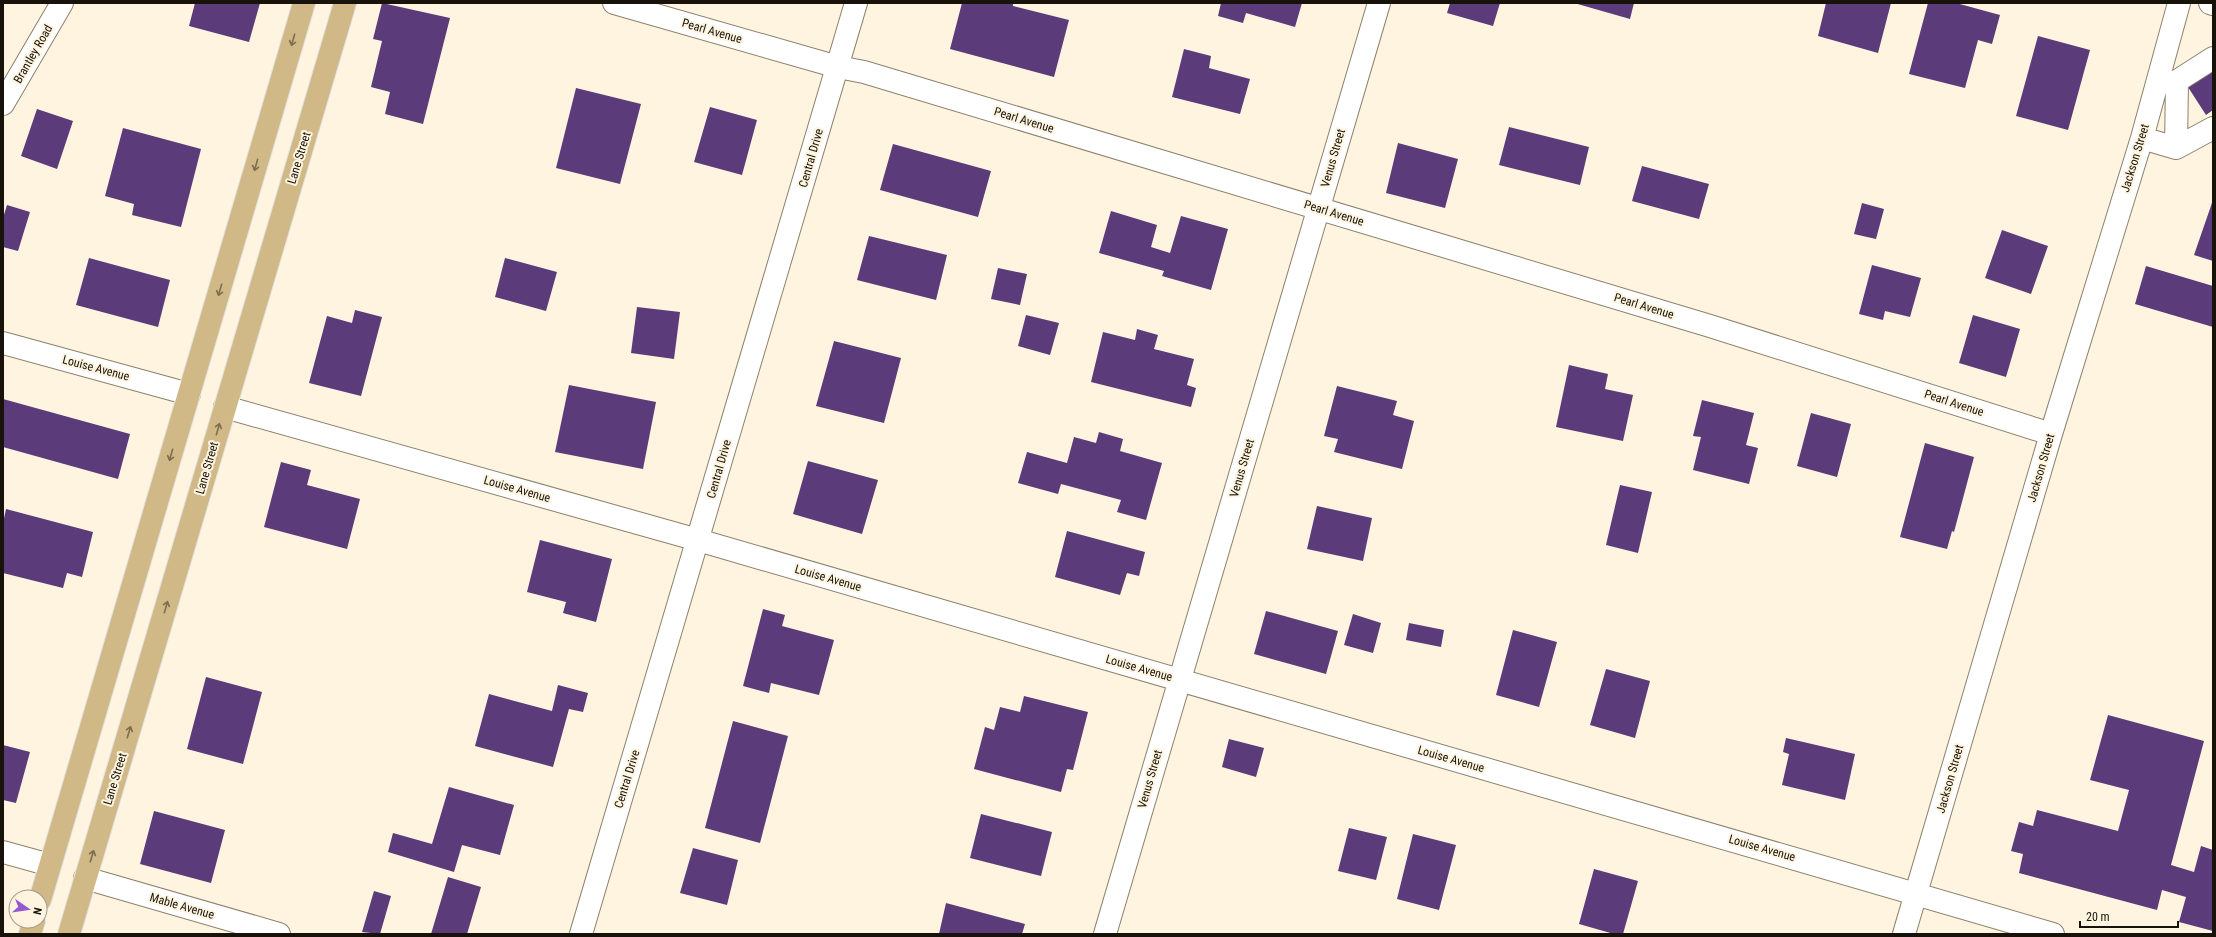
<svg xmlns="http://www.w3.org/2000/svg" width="2216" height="937" viewBox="0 0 2216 937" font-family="'Roboto Condensed',sans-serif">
  <rect width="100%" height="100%" fill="#fef4e0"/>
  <!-- building -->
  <path fill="#5b3b79" d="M195 3H260L249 42 189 26Z
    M382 3 450 18 423 124 385 114 390 92 371 87 382 41 373 39Z
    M962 3H1013V6L1069 20 1054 77 950 49Z
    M1221 3H1302L1295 27 1246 13 1243 23 1218 16Z
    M1450 3H1500L1493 26 1447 13Z
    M1574 3H1634L1630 19Z
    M1826 3H1891L1878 53 1818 36Z
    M1928 3H1956L2000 15 1992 44 1978 40 1965 88 1909 74Z
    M2038 36 2090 50 2068 130 2016 116Z
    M1184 49 1211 56 1209 68 1250 79 1240 114 1172 97Z
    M2213 71V110L2206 115 2188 87Z
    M576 88 641 104 620 184 556 168Z
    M710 107 757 120 742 175 694 162Z
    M37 109 73 121 57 169 21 156Z
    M1509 127 1589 147 1580 185 1499 165Z
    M123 128 201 149 181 227 132 215 134 204 105 196Z
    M1398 143 1458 159 1445 208 1386 193Z
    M893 144 991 171 978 217 880 190Z
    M1642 166 1709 184 1699 219 1632 201Z
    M2213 200V261L2194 255Z
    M1862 203 1884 209 1876 239 1854 234Z
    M7 205 30 212 18 251 3 247V218Z
    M1111 211 1157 225 1151 247 1170 253 1181 216 1228 229 1211 290 1162 276 1164 271 1099 253Z
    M2002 230 2048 246 2031 294 1985 278Z
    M869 236 947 255 936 300 857 280Z
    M89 258 170 280 158 327 76 305Z
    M505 258 557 272 546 311 495 297Z
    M1872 265 1921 278 1910 317 1885 311 1883 320 1859 314Z
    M2146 266 2213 286V327L2135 304Z
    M998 268 1027 274 1020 305 991 299Z
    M637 307 680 312 674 359 631 353Z
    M355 310 382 317 361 396 309 383 327 316 352 323Z
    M1026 315 1059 323 1050 355 1018 346Z
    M1973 315 2020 329 2006 377 1959 363Z
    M1137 329 1158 335 1154 349 1194 359 1187 385 1196 388 1191 407 1091 382 1103 332 1135 340Z
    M834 341 901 358 884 423 816 406Z
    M1569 365 1608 374 1605 389 1633 395 1623 441 1556 427Z
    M569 385 656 402 643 469 555 452Z
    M1337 386 1397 401 1393 415 1414 421 1402 469 1334 452 1338 439 1324 436Z
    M3 399 130 434 118 479 3 447Z
    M1702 400 1754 413 1746 445 1758 448 1749 484 1693 470 1701 437 1693 436Z
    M1811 413 1851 424 1837 477 1797 466Z
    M1099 432 1123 439 1120 451 1162 463 1146 520 1117 512 1121 500 1061 484 1058 494 1018 483 1027 452 1067 463 1074 437 1096 443Z
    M1925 443 1974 457 1954 532 1952 531 1947 549 1900 537Z
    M808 461 878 480 862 534 793 514Z
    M281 462 311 470 307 485 360 499 347 549 264 527Z
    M1620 485 1652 492 1638 553 1606 545Z
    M1317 506 1372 518 1363 561 1307 549Z
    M6 509 93 532 82 577 67 573 63 588 3 573V523Z
    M1067 531 1145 552 1139 576 1127 573 1120 595 1055 577Z
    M540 540 612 559 596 622 563 613 566 602 527 592Z
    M763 609 785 615 782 626 834 640 819 695 771 683 769 693 743 686Z
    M1266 611 1338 631 1326 674 1254 654Z
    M1353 614 1381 623 1373 653 1344 645Z
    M1409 623 1444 630 1441 647 1406 640Z
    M1513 630 1557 642 1539 707 1496 695Z
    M1606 669 1650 681 1635 738 1590 725Z
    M206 677 262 692 243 764 187 749Z
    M558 685 588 693 583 712 569 709 553 767 475 746 489 694 552 711Z
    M1024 696 1088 712 1073 770 1067 769 1061 792 974 769 985 727 994 730 1000 707 1020 712Z
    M2108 715 2204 741 2171 865 2194 872 2201 846 2213 850V931L2179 922 2186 897 2162 890 2157 910 2019 873 2023 854 2011 851 2019 822 2033 826 2037 810 2118 831 2129 790 2090 780Z
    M733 721 788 736 760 843 705 828Z
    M1786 738 1855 754 1845 800 1782 785 1789 754 1783 752Z
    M1229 739 1264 748 1256 777 1222 767Z
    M3 745 30 752 16 803 3 800Z
    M449 787 514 805 500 855 462 845 454 872 388 852 393 833 432 844Z
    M154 811 225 830 211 883 140 864Z
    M981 814 1052 832 1041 876 970 858Z
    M1349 828 1387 837 1376 880 1338 871Z
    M1413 834 1456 845 1439 910 1397 899Z
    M693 848 738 860 727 905 680 893Z
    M1594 869 1638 881 1623 934H1614L1579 924Z
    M448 877 481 887 467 934H431Z
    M374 891 391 896 380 934 362 932Z
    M946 903 1025 924 1022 934H939Z"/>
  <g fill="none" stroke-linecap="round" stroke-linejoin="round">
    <defs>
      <path id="minor" d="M614 3 838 67 864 72 1710 326 2051 434
        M2210 3 2213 4
        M3 104 62 3
        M2142 138 2176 148 2213 128
        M2176 148 2177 81 2213 58
        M3 343 189 394
        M225 407 698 540 2053 934
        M3 852 50 865
        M85 878 279 934
        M581 934 856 3
        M1105 934 1379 3
        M1904 934 2051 434 2142 138 2179 3"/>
      <path id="major" d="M40 900 304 3
        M30 934 34 921
        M69 934 345 3"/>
    </defs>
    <!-- minor casing -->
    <use href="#minor" stroke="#8c816b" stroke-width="24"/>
    <!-- major casing -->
    <use href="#major" stroke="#e3e3e2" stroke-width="24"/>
    <!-- minor -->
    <use href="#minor" stroke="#fff" stroke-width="22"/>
    <!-- major -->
    <use href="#major" stroke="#d0b986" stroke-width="22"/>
  </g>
  <!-- one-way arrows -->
  <defs><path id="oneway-shaft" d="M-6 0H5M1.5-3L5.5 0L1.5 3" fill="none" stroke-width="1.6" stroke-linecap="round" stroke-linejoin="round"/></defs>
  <g stroke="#7d6e4e">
    <use href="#oneway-shaft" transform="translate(293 40) rotate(106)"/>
    <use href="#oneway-shaft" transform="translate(256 165) rotate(106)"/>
    <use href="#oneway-shaft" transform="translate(220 290) rotate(106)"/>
    <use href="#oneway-shaft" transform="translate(218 429) rotate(-74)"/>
    <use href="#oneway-shaft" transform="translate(171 455) rotate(106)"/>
    <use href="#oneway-shaft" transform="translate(166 607) rotate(-74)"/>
    <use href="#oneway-shaft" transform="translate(129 732) rotate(-73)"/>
    <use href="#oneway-shaft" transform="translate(92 856) rotate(-73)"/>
  </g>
  <g text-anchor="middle" stroke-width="4" stroke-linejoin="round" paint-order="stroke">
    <!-- street labels -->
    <g font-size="12" fill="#17130a" stroke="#fef4e0">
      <text transform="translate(712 31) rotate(16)" y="4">Pearl Avenue</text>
      <text transform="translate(33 54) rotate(-60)" y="4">Brantley Road</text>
      <text transform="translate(1024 120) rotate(17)" y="4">Pearl Avenue</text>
      <text transform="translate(299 158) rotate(-73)" y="4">Lane Street</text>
      <text transform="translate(811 158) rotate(-74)" y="4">Central Drive</text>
      <text transform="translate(1333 158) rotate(-74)" y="4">Venus Street</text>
      <text transform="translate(2135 158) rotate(-73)" y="4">Jackson Street</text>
      <text transform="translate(1334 213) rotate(17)" y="4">Pearl Avenue</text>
      <text transform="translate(1644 306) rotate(17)" y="4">Pearl Avenue</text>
      <text transform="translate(96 368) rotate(15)" y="4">Louise Avenue</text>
      <text transform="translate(1954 403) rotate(18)" y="4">Pearl Avenue</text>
      <text transform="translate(207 468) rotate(-74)" y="4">Lane Street</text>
      <text transform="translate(1242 468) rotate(-74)" y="4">Venus Street</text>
      <text transform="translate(2041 468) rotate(-74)" y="4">Jackson Street</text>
      <text transform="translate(719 469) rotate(-74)" y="4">Central Drive</text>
      <text transform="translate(517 489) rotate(16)" y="4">Louise Avenue</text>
      <text transform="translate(828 578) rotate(16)" y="4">Louise Avenue</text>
      <text transform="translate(1139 668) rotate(16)" y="4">Louise Avenue</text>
      <text transform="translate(1451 759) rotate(16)" y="4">Louise Avenue</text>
      <text transform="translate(115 779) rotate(-73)" y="4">Lane Street</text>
      <text transform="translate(627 779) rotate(-73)" y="4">Central Drive</text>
      <text transform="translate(1150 779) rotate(-74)" y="4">Venus Street</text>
      <text transform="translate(1950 779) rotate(-74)" y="4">Jackson Street</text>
      <text transform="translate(1762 848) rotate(16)" y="4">Louise Avenue</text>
      <text transform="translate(182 906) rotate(16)" y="4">Mable Avenue</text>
    </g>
  </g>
  <!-- border -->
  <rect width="2216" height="937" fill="none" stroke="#17130a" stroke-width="8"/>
  <!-- north arrow -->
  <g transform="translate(28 909) rotate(103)"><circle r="19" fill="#fef4e0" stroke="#a29a8a"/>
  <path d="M0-3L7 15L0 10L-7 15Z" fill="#9759cf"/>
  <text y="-6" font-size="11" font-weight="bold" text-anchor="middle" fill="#17130a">N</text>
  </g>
  <!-- scale -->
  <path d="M2080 921v6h98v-6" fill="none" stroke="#17130a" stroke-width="2"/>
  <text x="2086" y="921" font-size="12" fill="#17130a" stroke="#fef4e0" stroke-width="3" paint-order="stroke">20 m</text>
</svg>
